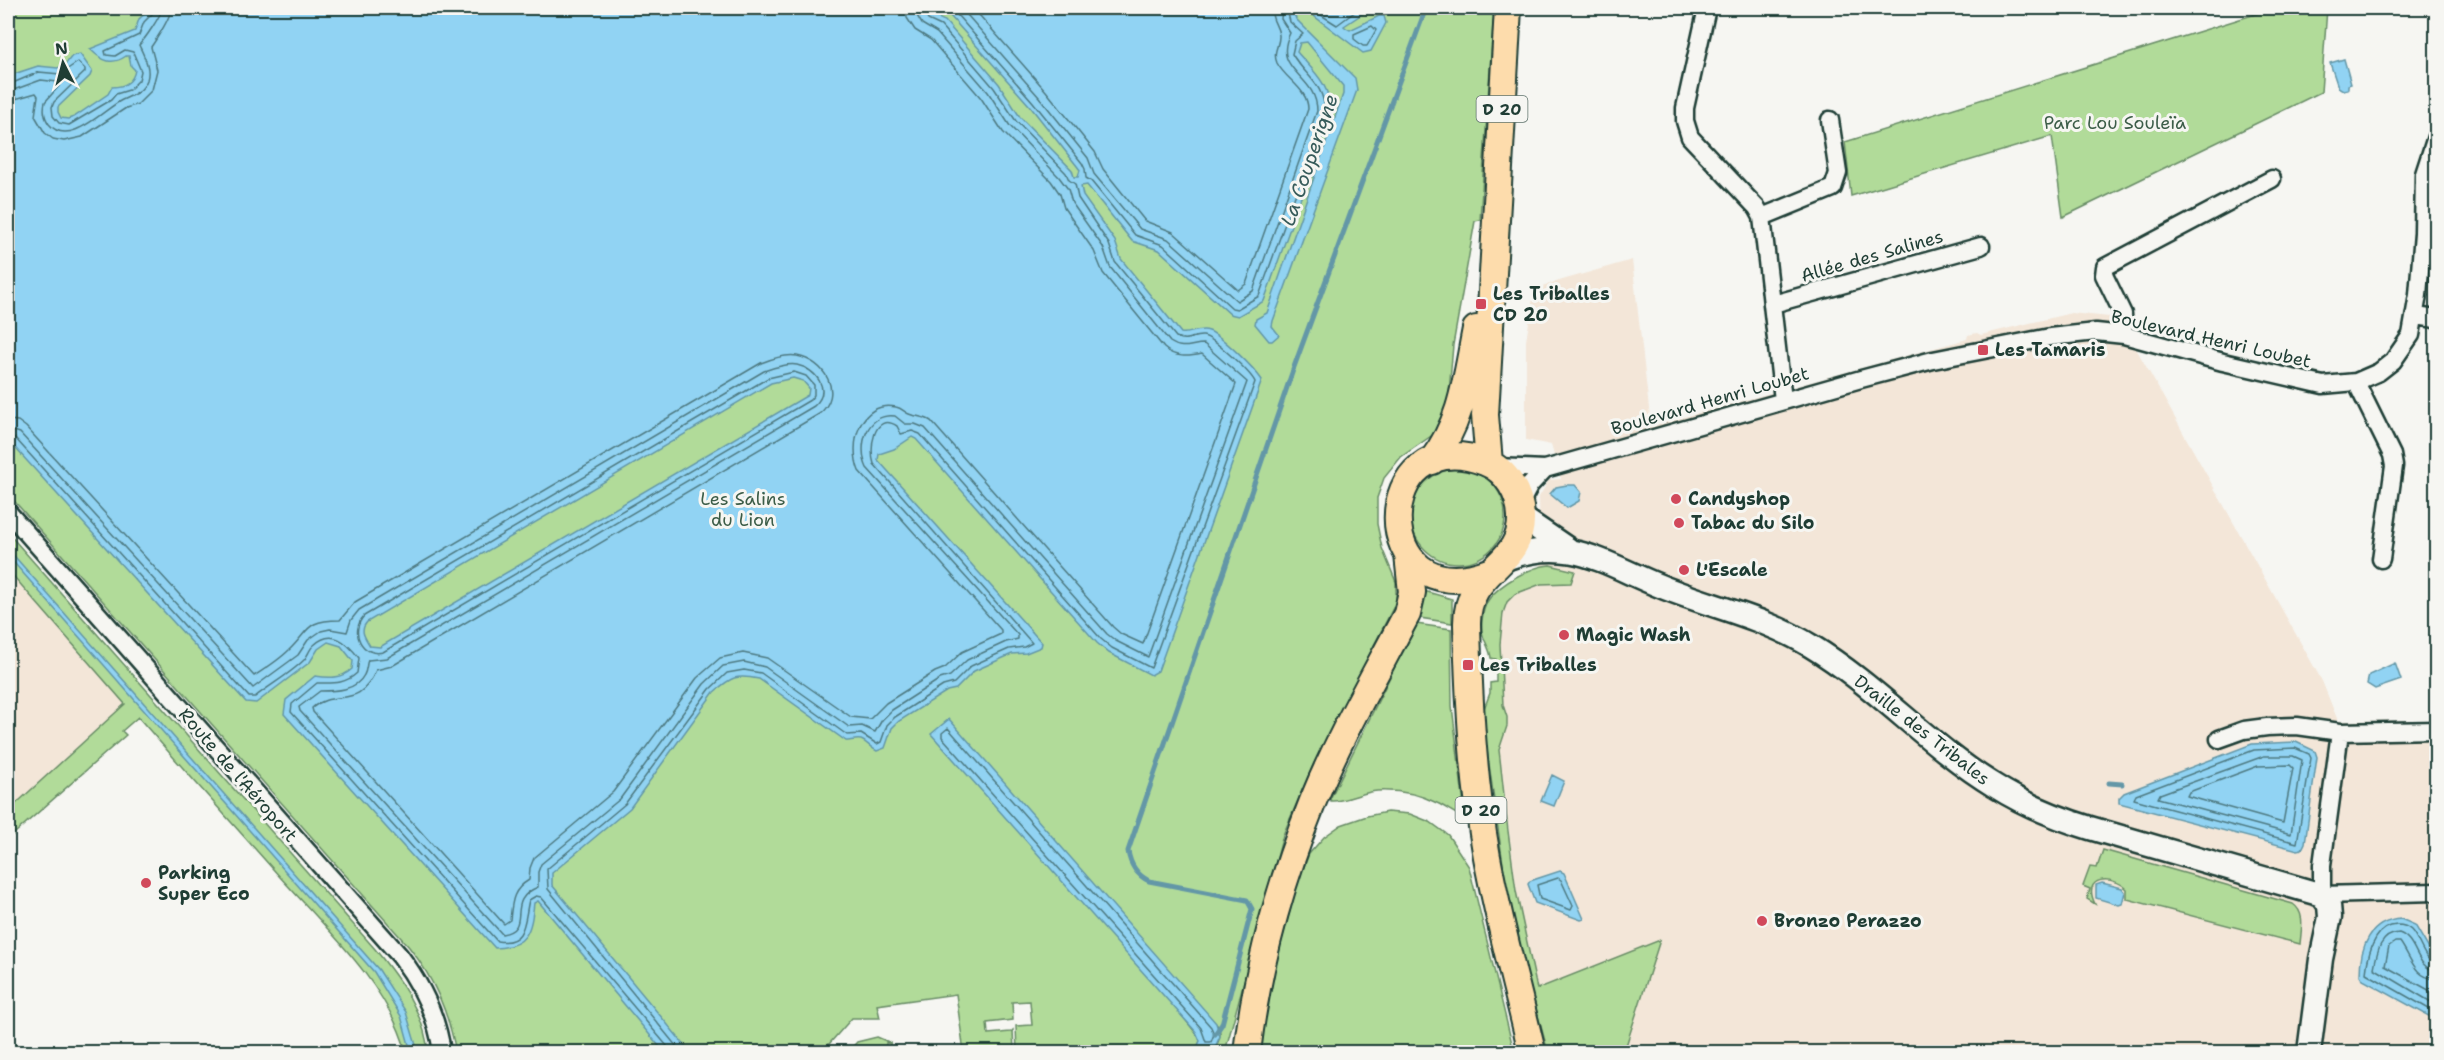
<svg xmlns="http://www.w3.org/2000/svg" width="2444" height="1060" viewBox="0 0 2444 1060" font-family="'Shantell Sans',sans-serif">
  <rect width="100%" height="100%" fill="#f6f6f2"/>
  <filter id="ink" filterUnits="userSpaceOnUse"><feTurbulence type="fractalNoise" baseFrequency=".0167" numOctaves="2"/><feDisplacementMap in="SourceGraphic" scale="12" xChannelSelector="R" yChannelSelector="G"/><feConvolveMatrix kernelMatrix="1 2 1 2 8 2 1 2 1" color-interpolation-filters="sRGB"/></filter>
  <g filter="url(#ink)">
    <!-- built -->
    <path fill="#f3e6d8" d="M1632 260 1651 426 1967 339 1968 335 1977 333 1981 335 2071 313 2119 318 2322 681 2338 721 2436 720V1052H1624L1660 940 1537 989 1516 891 1499 749 1507 726V717L1503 705 1500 644 1503 613 1507 601 1515 594 1541 584 1539 497 1549 480 1561 479 1551 445 1526 440V341L1533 297 1545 285Z
      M8 570 126 704 8 811Z"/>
    <!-- green -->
    <path fill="#b1db99" stroke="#688c66" stroke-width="1.5" d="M8 8H1494L1480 220 1475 221 1453 345 1448 404 1443 421 1434 434 1401 457 1384 478 1377 498V524L1382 548 1396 582V602L1314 763 1283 835 1225 1052H1213C1216 1047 1220 1040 1220 1034 1221 1016 1189 1012 1176 1008L1199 1037 1200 1041 1195 1052H1113L1095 1049 1017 1052 1016 1026 1032 1025 1030 1001 1012 1002 1013 1020 987 1023 988 1034 1011 1032 1013 1030 1014 1052H964L956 994 877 1005 880 1018H852L822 1052H456C448 1012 435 980 409 947L8 494Z
      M2275 8H2327L2321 92 2063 217 2052 136 1851 196 1845 142Z
      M1411 516a47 47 0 1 1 94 0a47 47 0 1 1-94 0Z
      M8 533 375 949C400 980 424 1012 428 1052H406C389 986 325 927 280 877 233 824 185 771 138 717L122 731 126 735 8 839V811L125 704 8 570Z
      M1550 565 1575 571 1571 583 1541 584 1515 594 1507 602 1503 613 1500 644 1503 705 1507 717V726L1499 750 1508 831 1516 891 1537 989 1660 940 1624 1052H1548L1510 914 1482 714 1490 693V683L1496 682V659L1491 658C1490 648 1483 640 1482 631 1481 622 1483 607 1489 599 1500 584 1531 566 1550 565Z
      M1424 591 1452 599V623L1420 618Z
      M1416 624 1451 629 1452 706 1465 815 1463 817C1454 814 1446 807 1437 803 1419 794 1398 790 1377 791 1362 792 1345 802 1331 801L1330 799Z
      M1387 812 1410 814 1430 822 1448 835 1469 867 1514 1052H1258L1275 965 1298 882 1309 854 1324 837 1341 825 1367 816Z
      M2103 850 2293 904C2306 913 2301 930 2300 944L2127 899V889C2113 875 2081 875 2095 904L2087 899 2090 889 2083 886 2090 867 2097 868Z
      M877 1037 891 1043 890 1045 886 1042V1052H848L857 1042Z"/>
    <!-- water -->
    <path fill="#91d3f3" stroke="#6397a7" stroke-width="1.5" fill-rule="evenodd" d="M151 8H927L933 16 945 21 999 84 1020 117 1072 170 1074 177H1078L1080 170 1077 166 1029 105 943 8H1371L1344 26 1346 28 1350 30 1379 16H1384L1386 23 1371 51 1363 53 1311 14 1299 10 1294 14 1296 19 1355 78 1357 90 1273 321 1272 326 1279 335 1272 341H1269L1255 324 1256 319 1267 313 1343 94V86L1307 42 1300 43 1297 52C1315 73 1330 84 1331 113L1264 301 1238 316 1230 314 1159 250 1132 241 1087 185 1081 186 1083 196 1115 241 1121 259 1181 333C1190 335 1199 327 1209 331 1222 336 1254 368 1262 380L1158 671 1151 675 1109 653 1097 643 916 439 912 437 894 449 879 454 878 460 1042 643 1041 647 1026 653 1012 654 974 671 956 689 947 691 899 721 892 728 885 748 877 751C870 748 867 742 861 740 856 739 850 741 846 741L759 679C736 674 731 677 714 692L630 808 552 873V885L687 1048V1052H664L538 901 534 903C531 931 528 947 495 948L284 714 286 700 315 676C329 678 341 679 352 669L353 661 341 646 328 642 318 649 310 662 256 703 246 702 8 440V81L14 74 38 66 58 68 65 65 72 56 80 54 92 71 90 76 58 107V112L61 118 68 119 74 117 108 94 112 87C124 87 133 82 135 70L131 66 129 56H126C112 66 102 61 90 49L135 31 139 19ZM793 378 803 381 809 388 808 395 380 647 370 646C365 637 359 631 367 622L771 383Z
      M2344 59 2351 84 2348 85V89L2343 90 2338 87 2330 63Z
      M1567 485H1575L1581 492 1579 501 1567 508 1550 494 1556 487Z
      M8 549 379 970 406 1012 418 1052H411L401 1016 374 972 8 556Z
      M2395 663 2401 680 2375 689 2367 684 2369 675Z
      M949 719 1216 1023 1220 1036 1213 1052H1195L1200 1041 1196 1032 931 734Z
      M2296 742 2315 751 2317 757 2305 843 2302 849 2298 850 2119 803V798L2124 793 2252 744Z
      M1552 775 1564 781 1554 806 1541 801Z
      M1560 871 1564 873 1584 919 1581 920 1535 903 1528 884 1530 881Z
      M2102 883 2122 888 2125 892 2122 904 2119 905 2096 898V885Z
      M2401 919 2415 925 2436 961V1020L2363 980 2360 975C2360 946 2370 921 2401 919Z"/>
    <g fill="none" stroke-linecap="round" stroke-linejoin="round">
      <!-- shore -->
      <path stroke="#4d7980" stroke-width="1.5" d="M951 8 1033 102 1082 163 1085 169 1086 178 1091 181 1135 235 1163 245 1232 308 1237 309 1259 296 1325 112C1324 83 1305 76 1292 54L1295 41 1303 34 1290 22 1288 13 1292 8
        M961 8 1039 97 1088 158 1094 174 1140 229 1168 239 1237 301 1253 291 1317 111C1317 74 1271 72 1290 33L1281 19 1282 8
        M973 8 1046 91 1095 152 1103 169 1145 221 1173 232 1238 290 1246 284 1308 109C1308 89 1286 80 1277 63 1272 51 1280 45 1279 35 1278 24 1270 21 1273 8
        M1310 8 1337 25 1360 8
        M1372 26 1376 30 1367 46H1363L1354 39V34Z
        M8 85 39 72 60 74 78 62 85 69V72L54 102 52 107 53 116 59 123 69 125 111 100 116 94 129 90 139 80 141 71 133 52 125 50 115 56 106 55 105 51 139 35 144 22 154 12V8
        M8 92 41 80 58 82 59 86 45 102C43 110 44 117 49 124 69 149 104 109 122 100 132 95 142 93 147 80 151 68 144 56 139 45 145 39 161 16 162 8
        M8 101 36 93 38 96 35 116 45 133 53 139 64 141 82 137 126 108 138 104 152 90 157 70 151 47C157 38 171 18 171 8
        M794 372 806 376 814 385V395L810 400 383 652C362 657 349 632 364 616L768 378Z
        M8 420 18 421 26 427 254 676C265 669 279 660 289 650 310 630 305 620 340 620L355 602 761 363C771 359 786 354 797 356 824 361 845 393 819 414L392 666 376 670C359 711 335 688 312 708L313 712 504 924 510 920C512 902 512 890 529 880L530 868 534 858 613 792 697 678 720 658 743 653 767 658 851 717 870 719 886 703 935 672 945 668 962 652 1001 634V630L859 471C848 444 860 400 896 407 902 408 904 412 909 414 916 417 923 416 931 421L1113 627 1121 634 1143 644 1236 384 1202 354C1188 357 1175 358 1164 348L1103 273 1094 251 1064 208 1060 194 1051 181 1003 132 981 98 931 40 915 30 907 18 906 8
        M8 429 20 433 253 688 298 655 308 640 321 631 330 629 347 632 351 620 359 610 764 371C773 368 787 363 797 365 816 369 832 390 814 406L387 658 368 660C366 665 367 670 364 675 356 691 335 691 320 691L299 707 300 711 502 934C534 928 503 901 538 887V872L541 864 620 799 704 684 723 666 744 662 765 667 849 727 862 726 875 732 882 720 892 710 940 679 950 676 967 660 1006 642 1018 639V635L867 468C857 446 866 413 895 416L905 424H915L925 428 1107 634 1116 641 1148 657 1247 382 1204 344C1191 344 1183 351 1170 342L1110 267 1103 247 1072 203 1068 189 1059 177 1010 126 988 92 937 33 922 24 916 14 915 8
        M8 436 15 438 249 697H255C270 685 290 674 304 660 308 656 309 649 314 645 332 628 347 642 359 658L357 673C344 685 332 683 317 683L292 704 291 712 497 941C527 946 524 920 529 900L536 896 541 897 667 1046 668 1052
        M948 728 1211 1027 1214 1034 1211 1042H1206L1201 1028 942 737V733Z
        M2295 748 2309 754 2311 758 2297 843 2134 799 2136 795 2254 750Z
        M2264 756H2293L2302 760 2291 834 2158 798 2160 794Z
        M2290 765 2293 768 2283 823 2187 796 2189 792 2258 766Z
        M1558 878 1561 880 1573 906 1571 910 1540 899 1537 885Z
        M2436 963C2423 961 2420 939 2411 930 2407 926 2402 925 2397 925 2374 926 2368 954 2366 973L2436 1013
        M2436 970C2415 969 2418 939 2399 933 2380 934 2377 952 2374 968L2436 1005
        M2436 979C2414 978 2411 957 2400 942H2395L2389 946 2385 966 2436 994
        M681 1052 548 889 547 869 625 804 710 689 727 673 744 670 761 673 847 735 861 734 877 744 881 742 887 725 895 717 943 686 954 683 971 666 1009 649 1024 647 1032 643 874 464C869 450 873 411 897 426L901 434 912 431 920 434 1101 639 1112 648 1151 668 1255 382C1251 373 1213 337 1203 336 1192 335 1187 343 1176 337L1115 262 1109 244 1078 198 1075 184 1069 180 1066 173 1016 121 994 88 941 26 928 20 922 8"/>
      <!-- stream -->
      <path stroke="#6397a7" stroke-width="5" d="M2109 783 2122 784
        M1215 1034 1222 1024 1252 909 1247 900 1149 881C1137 875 1130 864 1128 851L1294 367 1426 8"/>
      <defs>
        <path id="street" d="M1707 8 1685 108V121L1690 137 1757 208 1762 217 1783 400
          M1762 217 1833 188 1838 173 1830 120
          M1773 304 1981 246
          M2416 316 2436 319
          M2124 335 2123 314 2104 275 2105 267 2272 179
          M2356 382 2392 455 2394 466 2381 559
          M1496 467 1545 469 1861 379 1933 360 2050 337 2096 332 2124 335 2223 362 2323 385 2356 382 2379 372 2393 361 2411 335 2418 295 2423 233 2424 174 2436 137
          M1520 504 1530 485 1545 469
          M8 512 400 956C422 985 437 1016 442 1052
          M2340 732 2322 865V895L2436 892
          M2219 739 2244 730 2267 727 2297 726 2340 732 2436 730"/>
        <path id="secondary" d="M1521 517 1568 549
          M1505 559C1569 535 1603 563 1660 586 1711 607 1764 617 1811 646 1877 686 1929 746 1995 786 2025 805 2057 818 2090 828L2322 895 2329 905 2330 917 2321 959 2309 1052"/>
        <path id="primary" d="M1432 461C1463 420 1466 379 1476 329
          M1489 463 1485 415 1508 8
          M1489 572C1366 618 1370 418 1485 462 1507 470 1520 494 1521 516 1523 568 1466 567 1467 625 1469 703 1473 781 1487 857 1499 923 1517 987 1532 1052
          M1247 1052C1257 968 1281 881 1313 801 1339 737 1375 675 1407 614L1412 592 1408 555"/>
      </defs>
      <!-- street casing -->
      <use href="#street" stroke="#1f3d34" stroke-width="21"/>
      <!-- secondary casing -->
      <use href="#secondary" stroke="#1f3d34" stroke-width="27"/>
      <!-- primary casing -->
      <use href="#primary" stroke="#1f3d34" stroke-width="30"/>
      <!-- street -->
      <use href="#street" stroke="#f6f6f2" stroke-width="16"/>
      <!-- secondary -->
      <use href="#secondary" stroke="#f6f6f2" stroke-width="22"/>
      <!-- primary -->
      <use href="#primary" stroke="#fddcac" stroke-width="26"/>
    </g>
  </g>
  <!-- markers -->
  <g fill="#d1495b" stroke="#f6f6f2" stroke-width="2">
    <rect x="1475" y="298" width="12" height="12" rx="3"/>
    <rect x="1977" y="344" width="12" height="12" rx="3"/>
    <circle cx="1676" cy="499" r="6"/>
    <circle cx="1679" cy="523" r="6"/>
    <circle cx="1684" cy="570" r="6"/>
    <circle cx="1564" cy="635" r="6"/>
    <rect x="1462" y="659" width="12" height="12" rx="3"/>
    <circle cx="146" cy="883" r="6"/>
    <circle cx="1762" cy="921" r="6"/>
  </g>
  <g text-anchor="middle" stroke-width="6" stroke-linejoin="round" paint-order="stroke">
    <!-- shield labels -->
    <g fill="#f6f6f2" stroke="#60746d" stroke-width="1.5">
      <rect x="1476.5" y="96" width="51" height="26" rx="4.5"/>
      <rect x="1455.5" y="797" width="51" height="26" rx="4.5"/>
    </g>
    <g font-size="16" font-weight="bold" fill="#1f3d34">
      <text x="1502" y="115">D 20</text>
      <text x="1481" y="816">D 20</text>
    </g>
    <!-- park labels -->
    <g font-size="18" fill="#3c5d48" stroke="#f6f6f2">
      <text x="2115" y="129">Parc Lou Souleïa</text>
      <text x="743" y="505">Les Salins<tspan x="743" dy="21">du Lion</tspan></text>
    </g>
    <!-- street labels -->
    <g font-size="18" fill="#1f3d34" stroke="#f6f6f2">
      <text transform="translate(1872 256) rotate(-16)" y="6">Allée des Salines</text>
      <text transform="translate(2211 339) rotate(13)" y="6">Boulevard Henri Loubet</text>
      <text transform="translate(1710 401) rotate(-16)" y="6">Boulevard Henri Loubet</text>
      <text transform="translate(1922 730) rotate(38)" y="6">Draille des Tribales</text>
      <text transform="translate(238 775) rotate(49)" y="6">Route de l'Aéroport</text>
    </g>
    <!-- poi labels -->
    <g font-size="18" font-weight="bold" fill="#1f3d34" stroke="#f6f6f2" text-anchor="start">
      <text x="1493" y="300">Les Triballes<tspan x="1493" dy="21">CD 20</tspan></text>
      <text x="1995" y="356">Les Tamaris</text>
      <text x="1688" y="505">Candyshop</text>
      <text x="1691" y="529">Tabac du Silo</text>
      <text x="1696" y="576">L'Escale</text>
      <text x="1576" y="641">Magic Wash</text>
      <text x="1480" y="671">Les Triballes</text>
      <text x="158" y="879">Parking<tspan x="158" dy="21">Super Eco</tspan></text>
      <text x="1774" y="927">Bronzo Perazzo</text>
    </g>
    <!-- water labels -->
    <g font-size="20" font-style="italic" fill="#365b5a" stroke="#f6f6f2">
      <text transform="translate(1309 160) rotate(-71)" y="7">La Couperigne</text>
    </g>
  </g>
  <!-- margin -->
  <rect width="2444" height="1060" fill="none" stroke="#f6f6f2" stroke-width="30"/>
  <rect x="15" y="15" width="2414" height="1030" fill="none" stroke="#1f3d34" stroke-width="2" filter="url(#ink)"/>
  <!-- north arrow -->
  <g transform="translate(63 63) rotate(354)" stroke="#f6f6f2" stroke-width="4.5" paint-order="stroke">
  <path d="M0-4.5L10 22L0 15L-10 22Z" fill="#1f3d34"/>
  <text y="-9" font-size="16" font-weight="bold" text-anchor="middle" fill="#1f3d34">N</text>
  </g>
</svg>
